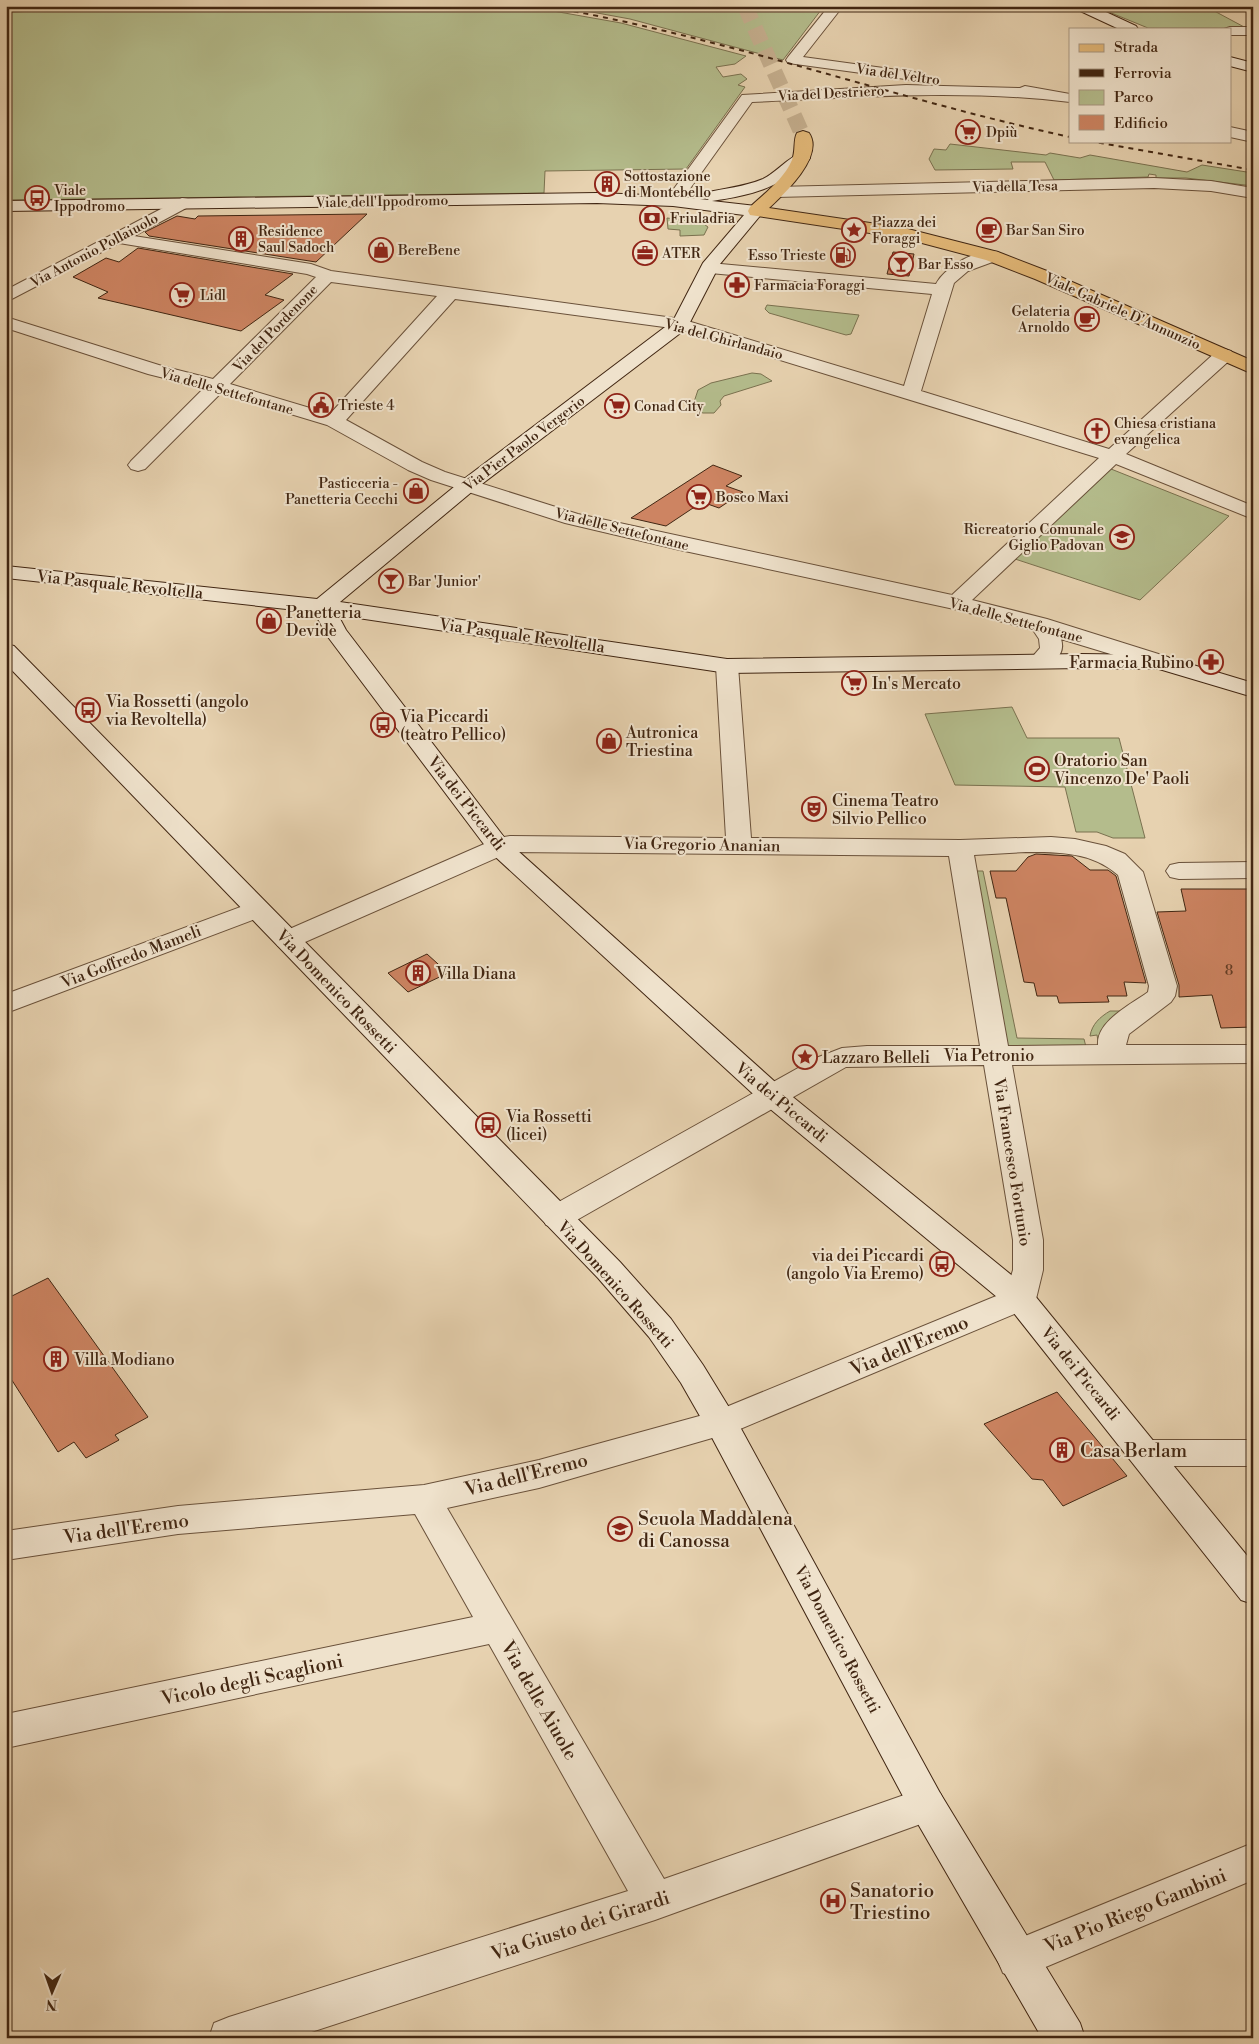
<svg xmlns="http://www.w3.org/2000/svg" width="1259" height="2044" viewBox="0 0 1259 2044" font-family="'Libre Bodoni',serif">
  <rect width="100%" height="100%" fill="#e7d2b0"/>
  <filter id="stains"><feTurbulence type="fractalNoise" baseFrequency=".004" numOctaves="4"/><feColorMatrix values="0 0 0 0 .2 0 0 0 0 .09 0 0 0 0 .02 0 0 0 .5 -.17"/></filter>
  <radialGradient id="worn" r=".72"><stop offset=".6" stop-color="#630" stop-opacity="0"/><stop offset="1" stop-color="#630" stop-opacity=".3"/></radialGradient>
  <!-- green -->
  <path fill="#b4bc8c" stroke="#7a714f" d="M88 6H525L621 23 746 56 735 64 716 67 723 77 741 74 747 79 738 85 745 87 686 169 545 171 544 193 6 200V13Z
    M559 6H824L783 60 630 19Z
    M1122 6H1205L1246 28H1148L1104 10Z
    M950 144 1046 155 1050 153 1080 158 1090 155 1187 172 1202 165 1253 173V186L1186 178H1156V175L1149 174 1148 177 1054 180 1045 162H1011L1013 169 935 170 929 159 934 149 946 150Z
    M667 218 701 222 708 227 704 235 680 236V230L668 229Z
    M767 305 859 315 851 334 846 335 769 313 765 309Z
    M752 373 761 374 772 381 724 396 720 401 721 405 714 413H703L687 408 695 399 698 390 711 383Z
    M1111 469 1229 516 1140 600 1015 559Z
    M1012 707 1027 738H1119L1145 838H1113L1097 832H1076L1065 787 955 785 925 714Z
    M975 871H983L1017 1038 1084 1039 1086 1047H1006Z
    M1110 1011H1127L1099 1047 1097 1035 1090 1036C1092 1024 1100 1017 1110 1011Z"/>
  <!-- building -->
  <path fill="#cd8462" stroke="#412612" d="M367 214 316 262 149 236 145 232 177 216 195 219 198 216Z
    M138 248 293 274 265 295 284 300 241 331 98 298 108 292 73 277 106 258 119 262Z
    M893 252 914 254 909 276 887 274Z
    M713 465 742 476 726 486 743 492 719 508 702 502 666 526 631 518Z
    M1036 854 1072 856 1090 870H1108L1116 876 1146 983 1124 982 1127 996H1107L1109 1002 1059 1003 1057 996H1037L1034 983 1024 982 1006 898H996L990 871H1016L1028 857Z
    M1181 889H1253V1027L1221 1028 1212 995 1179 997V985L1157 912 1186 911Z
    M427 954 448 973 408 992 388 973Z
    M48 1278 148 1417 115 1435 119 1440 86 1458 74 1442 58 1452 6 1371V1299Z
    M1057 1392 1127 1476 1063 1506 1043 1480 1032 1479 984 1424Z"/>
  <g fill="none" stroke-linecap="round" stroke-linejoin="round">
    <!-- primary-tunnel -->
    <path stroke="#c6b090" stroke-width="16" stroke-dasharray="16 8" stroke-linecap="butt" d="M745 6 803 136"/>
    <defs>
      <path id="street" d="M829 6H843L803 57 920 73 925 74 927 77 925 80 920 81 788 63 786 60 788 57Z
        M1230 27H1253V35H1230V29H1224Z
        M906 85 1020 88 1025 86 1070 94V102C965 89 858 97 752 102L679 204H667L665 201 742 95Z
        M1230 127 1253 132V142L1230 137Z
        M1154 178 1211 181 1253 188V198L1211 191 1154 188 776 197 770 195 768 192 770 189 776 187Z
        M182 198 188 199 190 203 188 207 134 236 311 264 331 271 681 319 904 386 932 294 710 273 704 272 701 268 704 264 710 263 936 284C945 267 978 247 998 252L1001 256 998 260 968 271 954 283 921 391 1109 449 1217 351 1224 349 1231 351 1233 355 1231 359 1126 454 1253 506V519L1116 464 972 600 1047 619 1168 657 1171 662 1168 667 1160 669 1061 639C1067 657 1047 671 1031 667L1028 662 1040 648 1039 639 1033 630 954 609 680 550 565 523 431 480 408 470 327 425 221 393 145 469 138 471 131 469 128 465 131 461 204 388 148 374 6 328V317L162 366 213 379 316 277 307 274 119 243 6 302V290ZM331 282 437 296 330 414 230 384ZM455 299 679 329 1099 458 952 595 578 514 445 472 422 462 346 420Z
        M727 659 735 661 738 666 751 838 960 840 1051 837 1075 839 1106 846 1125 854 1143 872 1177 986 1175 996 1171 1002 1129 1034 1126 1045H1253V1063L1012 1065 1043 1240V1270L1036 1299 1031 1307 733 1432 539 1488 447 1508 664 1879 927 1787 940 1793 946 1805 940 1817 655 1920 293 2038H209L214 2023 229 2017 628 1891 489 1644 6 1748V1714L473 1617 415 1514 178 1534 6 1560V1531L178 1506 424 1485 539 1460 714 1412 1006 1292 1013 1270V1240L984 1065 846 1067 568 1225 557 1228 546 1225 542 1217 546 1209 816 1058 842 1048 867 1046H980L949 856 510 852 296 946 287 948 278 946 274 940 278 934 498 838 510 836 726 838 716 666 719 661ZM1026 852C1059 852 1092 852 1118 875L1149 986 1148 992C1132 1004 1096 1021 1098 1045L1008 1046 974 855Z
        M1253 862V878L1179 879 1170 877 1166 871 1170 865 1179 863Z
        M257 901 266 903 270 909 266 915 6 1013V994Z
        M1146 1440H1253V1466H1146L1134 1463 1129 1453 1134 1443Z
        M1253 1843V1880L1017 1979 1003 1973 997 1959 1003 1945Z"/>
      <path id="secondary" d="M1074 6H1093L1136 26 1138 29H1119L1076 9Z
        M1230 57 1253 63V72L1230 66Z
        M802 153 808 155 810 158 808 161C778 189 751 195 712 201L756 206 762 207 764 211 720 264 687 328 474 490 340 602 727 659 1081 654 1160 655 1253 683V697L1159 669 1081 668 727 673 338 615 346 630 507 841 783 1089 1031 1291 1253 1563V1604L1241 1600 1009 1307 763 1103 489 851 328 637 314 612 6 578V566L317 599 460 482 673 321 703 263 744 215 673 206 597 203 6 211V201L597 193 673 196 709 200 703 196 705 193C725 188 744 187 763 179 776 173 789 156 802 153Z
        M6 644 14 646 620 1262 671 1319 703 1365 733 1414 940 1793 1080 2023 1085 2038H1042L914 1817 709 1432 681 1383 649 1337 598 1278 6 664Z"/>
      <path id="primary" d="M803 131 809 133C825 156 784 194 769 208L904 228 998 252 1047 271 1253 361V374L1035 279 986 260 903 238 750 215 748 211 750 207C765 193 784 179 792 160 796 151 793 140 797 133Z"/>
    </defs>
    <!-- street casing -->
    <use href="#street" stroke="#6a513a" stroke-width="2"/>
    <!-- secondary casing -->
    <use href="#secondary" stroke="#412612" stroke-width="2"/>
    <!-- primary casing -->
    <use href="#primary" stroke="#412612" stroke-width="2"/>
    <!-- street -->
    <use href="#street" fill="#efe2cc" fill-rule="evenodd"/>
    <!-- secondary -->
    <use href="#secondary" fill="#efe2cc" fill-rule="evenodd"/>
    <!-- primary -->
    <use href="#primary" fill="#e4b978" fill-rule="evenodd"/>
    <!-- rail -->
    <path stroke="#412612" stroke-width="2" stroke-dasharray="5 5" stroke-linecap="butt" d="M544 6C722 36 894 99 1070 137
      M6 10 57 6
      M1089 141 1253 170"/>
  </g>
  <!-- icons -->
  <defs>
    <symbol id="supermarket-ring" viewBox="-11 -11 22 22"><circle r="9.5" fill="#efe2cc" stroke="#8f2418" stroke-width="1.5"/><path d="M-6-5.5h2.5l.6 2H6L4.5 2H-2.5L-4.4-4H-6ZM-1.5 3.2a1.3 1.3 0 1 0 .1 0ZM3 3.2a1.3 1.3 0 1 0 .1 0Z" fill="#8f2418"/></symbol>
    <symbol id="building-ring" viewBox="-11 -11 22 22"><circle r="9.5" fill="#efe2cc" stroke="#8f2418" stroke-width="1.5"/><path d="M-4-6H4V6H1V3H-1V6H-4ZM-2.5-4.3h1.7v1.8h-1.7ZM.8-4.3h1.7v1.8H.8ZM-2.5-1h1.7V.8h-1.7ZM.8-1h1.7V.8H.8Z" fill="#8f2418"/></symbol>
    <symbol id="bus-ring" viewBox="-11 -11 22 22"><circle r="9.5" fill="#efe2cc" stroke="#8f2418" stroke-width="1.5"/><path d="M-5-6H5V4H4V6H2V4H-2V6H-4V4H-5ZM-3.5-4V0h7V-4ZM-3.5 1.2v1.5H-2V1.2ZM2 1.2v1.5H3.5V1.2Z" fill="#8f2418"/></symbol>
    <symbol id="bank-ring" viewBox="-11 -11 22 22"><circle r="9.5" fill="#efe2cc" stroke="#8f2418" stroke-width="1.5"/><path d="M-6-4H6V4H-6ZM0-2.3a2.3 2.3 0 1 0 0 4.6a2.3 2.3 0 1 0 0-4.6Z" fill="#8f2418"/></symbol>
    <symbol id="sight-ring" viewBox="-11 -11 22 22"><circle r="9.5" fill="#efe2cc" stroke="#8f2418" stroke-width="1.5"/><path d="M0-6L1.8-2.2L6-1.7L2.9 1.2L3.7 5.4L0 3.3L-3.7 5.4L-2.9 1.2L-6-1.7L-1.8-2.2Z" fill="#8f2418"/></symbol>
    <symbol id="cafe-ring" viewBox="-11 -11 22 22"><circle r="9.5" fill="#efe2cc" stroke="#8f2418" stroke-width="1.5"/><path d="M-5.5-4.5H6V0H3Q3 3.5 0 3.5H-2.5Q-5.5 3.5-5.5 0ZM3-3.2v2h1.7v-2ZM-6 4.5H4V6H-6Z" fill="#8f2418"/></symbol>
    <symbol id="shop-ring" viewBox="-11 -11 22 22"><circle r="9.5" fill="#efe2cc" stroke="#8f2418" stroke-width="1.5"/><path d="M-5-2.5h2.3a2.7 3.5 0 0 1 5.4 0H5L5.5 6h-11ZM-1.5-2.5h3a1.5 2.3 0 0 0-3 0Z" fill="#8f2418"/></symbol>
    <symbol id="office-ring" viewBox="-11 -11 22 22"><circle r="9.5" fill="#efe2cc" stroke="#8f2418" stroke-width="1.5"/><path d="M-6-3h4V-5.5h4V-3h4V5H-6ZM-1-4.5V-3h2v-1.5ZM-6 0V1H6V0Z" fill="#8f2418"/></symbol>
    <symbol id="fuel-ring" viewBox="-11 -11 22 22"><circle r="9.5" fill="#efe2cc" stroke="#8f2418" stroke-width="1.5"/><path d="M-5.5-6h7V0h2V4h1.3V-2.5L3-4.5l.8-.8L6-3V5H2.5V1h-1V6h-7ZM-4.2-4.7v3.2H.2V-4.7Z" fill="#8f2418"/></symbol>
    <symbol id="bar-ring" viewBox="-11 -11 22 22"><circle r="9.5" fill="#efe2cc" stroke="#8f2418" stroke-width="1.5"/><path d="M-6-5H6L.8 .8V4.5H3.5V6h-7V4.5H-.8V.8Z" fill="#8f2418"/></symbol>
    <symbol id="pharmacy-ring" viewBox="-11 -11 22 22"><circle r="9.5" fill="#efe2cc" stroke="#8f2418" stroke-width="1.5"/><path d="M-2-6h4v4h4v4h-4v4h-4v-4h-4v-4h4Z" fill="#8f2418"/></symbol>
    <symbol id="civic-ring" viewBox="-11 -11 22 22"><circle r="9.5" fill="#efe2cc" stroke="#8f2418" stroke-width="1.5"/><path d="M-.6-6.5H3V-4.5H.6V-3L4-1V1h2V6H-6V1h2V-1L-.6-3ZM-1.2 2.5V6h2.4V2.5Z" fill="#8f2418"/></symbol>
    <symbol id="church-ring" viewBox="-11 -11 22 22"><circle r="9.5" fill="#efe2cc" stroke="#8f2418" stroke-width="1.5"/><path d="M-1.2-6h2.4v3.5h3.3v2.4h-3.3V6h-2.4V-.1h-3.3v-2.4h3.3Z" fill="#8f2418"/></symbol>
    <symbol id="school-ring" viewBox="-11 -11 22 22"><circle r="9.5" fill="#efe2cc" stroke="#8f2418" stroke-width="1.5"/><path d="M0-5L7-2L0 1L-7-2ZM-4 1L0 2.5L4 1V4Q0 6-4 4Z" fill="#8f2418"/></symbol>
    <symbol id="stadium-ring" viewBox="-11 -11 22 22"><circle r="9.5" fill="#efe2cc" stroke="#8f2418" stroke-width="1.5"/><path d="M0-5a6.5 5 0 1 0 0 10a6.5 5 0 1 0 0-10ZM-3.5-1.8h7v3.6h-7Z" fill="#8f2418"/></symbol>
    <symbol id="theatre-ring" viewBox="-11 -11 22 22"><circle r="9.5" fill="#efe2cc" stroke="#8f2418" stroke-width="1.5"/><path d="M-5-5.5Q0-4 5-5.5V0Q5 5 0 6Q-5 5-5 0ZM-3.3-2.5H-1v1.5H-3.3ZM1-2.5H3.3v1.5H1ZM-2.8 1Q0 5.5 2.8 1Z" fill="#8f2418"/></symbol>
    <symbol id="hospital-ring" viewBox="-11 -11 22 22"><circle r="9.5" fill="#efe2cc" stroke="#8f2418" stroke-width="1.5"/><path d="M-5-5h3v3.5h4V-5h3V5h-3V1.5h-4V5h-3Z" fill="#8f2418"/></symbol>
  </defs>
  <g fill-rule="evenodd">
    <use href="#supermarket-ring" x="954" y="118" width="28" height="28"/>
    <use href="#building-ring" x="593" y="170" width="28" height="28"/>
    <use href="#bus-ring" x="23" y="184" width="28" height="28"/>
    <use href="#bank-ring" x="638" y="204" width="28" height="28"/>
    <use href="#sight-ring" x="840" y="216" width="28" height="28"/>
    <use href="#cafe-ring" x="975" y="216" width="28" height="28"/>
    <use href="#building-ring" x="227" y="225" width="28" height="28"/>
    <use href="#shop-ring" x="367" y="236" width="28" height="28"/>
    <use href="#office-ring" x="631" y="239" width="28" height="28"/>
    <use href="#fuel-ring" x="829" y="241" width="28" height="28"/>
    <use href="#bar-ring" x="887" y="250" width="28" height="28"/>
    <use href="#pharmacy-ring" x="723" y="271" width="28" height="28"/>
    <use href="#supermarket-ring" x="168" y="281" width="28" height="28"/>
    <use href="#cafe-ring" x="1073" y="305" width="28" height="28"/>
    <use href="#civic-ring" x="307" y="391" width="28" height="28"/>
    <use href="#supermarket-ring" x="603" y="392" width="28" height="28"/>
    <use href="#church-ring" x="1083" y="417" width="28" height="28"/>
    <use href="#shop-ring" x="402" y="477" width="28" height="28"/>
    <use href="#supermarket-ring" x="685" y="483" width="28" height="28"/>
    <use href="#school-ring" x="1108" y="523" width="28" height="28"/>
    <use href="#bar-ring" x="377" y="567" width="28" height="28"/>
    <use href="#shop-ring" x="255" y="607" width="28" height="28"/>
    <use href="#pharmacy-ring" x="1197" y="648" width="28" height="28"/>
    <use href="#supermarket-ring" x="840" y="669" width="28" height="28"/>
    <use href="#bus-ring" x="74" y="696" width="28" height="28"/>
    <use href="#bus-ring" x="369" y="711" width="28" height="28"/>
    <use href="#shop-ring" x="595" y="727" width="28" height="28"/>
    <use href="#stadium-ring" x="1023" y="755" width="28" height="28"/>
    <use href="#theatre-ring" x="800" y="795" width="28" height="28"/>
    <use href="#building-ring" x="404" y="959" width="28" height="28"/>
    <use href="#sight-ring" x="791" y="1043" width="28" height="28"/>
    <use href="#bus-ring" x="474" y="1111" width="28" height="28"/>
    <use href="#bus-ring" x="928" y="1250" width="28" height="28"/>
    <use href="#building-ring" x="42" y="1345" width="28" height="28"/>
    <use href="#building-ring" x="1048" y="1436" width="28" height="28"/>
    <use href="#school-ring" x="606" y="1515" width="28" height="28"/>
    <use href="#hospital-ring" x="819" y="1887" width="28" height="28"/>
  </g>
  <g text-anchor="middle" stroke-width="4" stroke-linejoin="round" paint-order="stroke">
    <!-- far-street labels -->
    <g font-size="14" fill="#412612" stroke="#efe2cc">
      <text transform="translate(898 74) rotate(8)" y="5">Via del Veltro</text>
      <text transform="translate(831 93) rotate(-3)" y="5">Via del Destriero</text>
      <text transform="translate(1015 186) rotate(-1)" y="5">Via della Tesa</text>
      <text transform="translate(382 201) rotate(-1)" y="5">Viale dell'Ippodromo</text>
      <text transform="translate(94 250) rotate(-28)" y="5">Via Antonio Pollaiuolo</text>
      <text transform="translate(1123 311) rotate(24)" y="5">Viale Gabriele D'Annunzio</text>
      <text transform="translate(275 328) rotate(-46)" y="5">Via del Pordenone</text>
      <text transform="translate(724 339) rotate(15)" y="5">Via del Ghirlandaio</text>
      <text transform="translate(227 391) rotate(16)" y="5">Via delle Settefontane</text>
      <text transform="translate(524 443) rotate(-37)" y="5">Via Pier Paolo Vergerio</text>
      <text transform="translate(622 529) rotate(14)" y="5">Via delle Settefontane</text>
      <text transform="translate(1016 620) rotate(15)" y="5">Via delle Settefontane</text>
    </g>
    <!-- far-poi labels -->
    <g font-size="14" fill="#412612" stroke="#efe2cc" text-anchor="start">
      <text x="986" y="137">Dpiù</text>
      <text x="624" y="181">Sottostazione<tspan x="624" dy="16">di Montebello</tspan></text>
      <text x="54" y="195">Viale<tspan x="54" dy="16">Ippodromo</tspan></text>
      <text x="670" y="223">Friuladria</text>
      <text x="872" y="227">Piazza dei<tspan x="872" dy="16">Foraggi</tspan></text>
      <text x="1006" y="235">Bar San Siro</text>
      <text x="258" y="236">Residence<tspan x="258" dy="16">Saul Sadoch</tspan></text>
      <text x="398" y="255">BereBene</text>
      <text x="662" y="258">ATER</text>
      <text x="826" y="260" text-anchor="end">Esso Trieste</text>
      <text x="918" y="269">Bar Esso</text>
      <text x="754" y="290">Farmacia Foraggi</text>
      <text x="200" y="300">Lidl</text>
      <text x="1070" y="316" text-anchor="end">Gelateria<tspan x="1070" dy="16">Arnoldo</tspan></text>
      <text x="338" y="410">Trieste 4</text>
      <text x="634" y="411">Conad City</text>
      <text x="1114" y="428">Chiesa cristiana<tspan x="1114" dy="16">evangelica</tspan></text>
      <text x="398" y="488" text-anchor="end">Pasticceria -<tspan x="398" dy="16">Panetteria Cecchi</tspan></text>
      <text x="716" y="502">Bosco Maxi</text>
      <text x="1104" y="534" text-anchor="end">Ricreatorio Comunale<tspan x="1104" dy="16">Giglio Padovan</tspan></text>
      <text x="408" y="586">Bar 'Junior'</text>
    </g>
    <!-- number labels -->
    <g font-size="14" fill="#643e26">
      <text x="1229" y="975">8</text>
    </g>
    <!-- street labels -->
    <g font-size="16" fill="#412612" stroke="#efe2cc">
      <text transform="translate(120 584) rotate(6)" y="6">Via Pasquale Revoltella</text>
      <text transform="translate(522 635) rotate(8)" y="6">Via Pasquale Revoltella</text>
      <text transform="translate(467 803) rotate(52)" y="6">Via dei Piccardi</text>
      <text transform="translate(702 844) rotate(1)" y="6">Via Gregorio Ananian</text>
      <text transform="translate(131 956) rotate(-21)" y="6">Via Goffredo Mameli</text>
      <text transform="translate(337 991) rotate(46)" y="6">Via Domenico Rossetti</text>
      <text x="989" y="1061">Via Petronio</text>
      <text transform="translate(782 1102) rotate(40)" y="6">Via dei Piccardi</text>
      <text transform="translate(1013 1162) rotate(81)" y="6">Via Francesco Fortunio</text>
      <text transform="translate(616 1284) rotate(48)" y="6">Via Domenico Rossetti</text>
      <text transform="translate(1081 1373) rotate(51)" y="6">Via dei Piccardi</text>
      <text transform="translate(838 1639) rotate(62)" y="6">Via Domenico Rossetti</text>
    </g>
    <!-- poi labels -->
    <g font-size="16" fill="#412612" stroke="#efe2cc" text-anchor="start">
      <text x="286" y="618">Panetteria<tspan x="286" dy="18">Devidè</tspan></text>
      <text x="1194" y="668" text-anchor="end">Farmacia Rubino</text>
      <text x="872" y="689">In's Mercato</text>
      <text x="106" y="707">Via Rossetti (angolo<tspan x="106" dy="18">via Revoltella)</tspan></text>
      <text x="400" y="722">Via Piccardi<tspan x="400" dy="18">(teatro Pellico)</tspan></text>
      <text x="626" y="738">Autronica<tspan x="626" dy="18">Triestina</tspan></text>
      <text x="1054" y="766">Oratorio San<tspan x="1054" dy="18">Vincenzo De' Paoli</tspan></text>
      <text x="832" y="806">Cinema Teatro<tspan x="832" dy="18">Silvio Pellico</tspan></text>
      <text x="436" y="979">Villa Diana</text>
      <text x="822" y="1063">Lazzaro Belleli</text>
      <text x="506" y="1122">Via Rossetti<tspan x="506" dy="18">(licei)</tspan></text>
      <text x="924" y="1261" text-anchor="end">via dei Piccardi<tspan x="924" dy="18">(angolo Via Eremo)</tspan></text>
      <text x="74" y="1365">Villa Modiano</text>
    </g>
    <!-- near-street labels -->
    <g font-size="19" fill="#412612" stroke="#efe2cc">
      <text transform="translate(909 1345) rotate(-23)" y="7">Via dell'Eremo</text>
      <text transform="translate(526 1474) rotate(-14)" y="7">Via dell'Eremo</text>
      <text transform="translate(126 1528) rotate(-8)" y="7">Via dell'Eremo</text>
      <text transform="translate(252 1679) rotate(-12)" y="7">Vicolo degli Scaglioni</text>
      <text transform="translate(540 1700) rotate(60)" y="7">Via delle Aiuole</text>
      <text transform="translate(1135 1910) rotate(-22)" y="7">Via Pio Riego Gambini</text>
      <text transform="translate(580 1925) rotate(-18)" y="7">Via Giusto dei Girardi</text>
    </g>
    <!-- near-poi labels -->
    <g font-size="19" fill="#412612" stroke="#efe2cc" text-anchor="start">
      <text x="1080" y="1457">Casa Berlam</text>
      <text x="638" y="1525">Scuola Maddalena<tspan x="638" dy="22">di Canossa</tspan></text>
      <text x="850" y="1897">Sanatorio<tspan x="850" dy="22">Triestino</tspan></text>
    </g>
  </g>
  <!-- margin -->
  <rect width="1259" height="2044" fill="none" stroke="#e7d2b0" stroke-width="25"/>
  <rect x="8" y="8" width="1244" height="2029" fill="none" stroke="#412612" stroke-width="2.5"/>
  <rect x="12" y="12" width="1234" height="2019" fill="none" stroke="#412612"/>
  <!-- legend -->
  <rect x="1069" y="28" width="162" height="115" fill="#efe2cc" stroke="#a99782"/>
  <rect x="1079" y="44" width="25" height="8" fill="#e4b978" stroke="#a99782"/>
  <text x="1114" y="52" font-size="15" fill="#412612">Strada</text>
  <rect x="1079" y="69" width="25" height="8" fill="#412612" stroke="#a99782"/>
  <text x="1114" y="78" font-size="15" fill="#412612">Ferrovia</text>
  <rect x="1079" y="90" width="25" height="15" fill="#b4bc8c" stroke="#a99782"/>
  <text x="1114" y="102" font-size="15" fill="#412612">Parco</text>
  <rect x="1079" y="115" width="25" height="15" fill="#cd8462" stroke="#a99782"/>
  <text x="1114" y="128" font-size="15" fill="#412612">Edificio</text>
  <!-- north arrow -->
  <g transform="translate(52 1992) rotate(182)" stroke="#efe2cc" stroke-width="4" paint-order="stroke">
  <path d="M0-4L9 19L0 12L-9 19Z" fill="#412612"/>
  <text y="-8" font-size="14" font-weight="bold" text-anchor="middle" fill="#412612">N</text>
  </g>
  <rect width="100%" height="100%" filter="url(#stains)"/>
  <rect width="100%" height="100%" fill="url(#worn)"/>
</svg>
